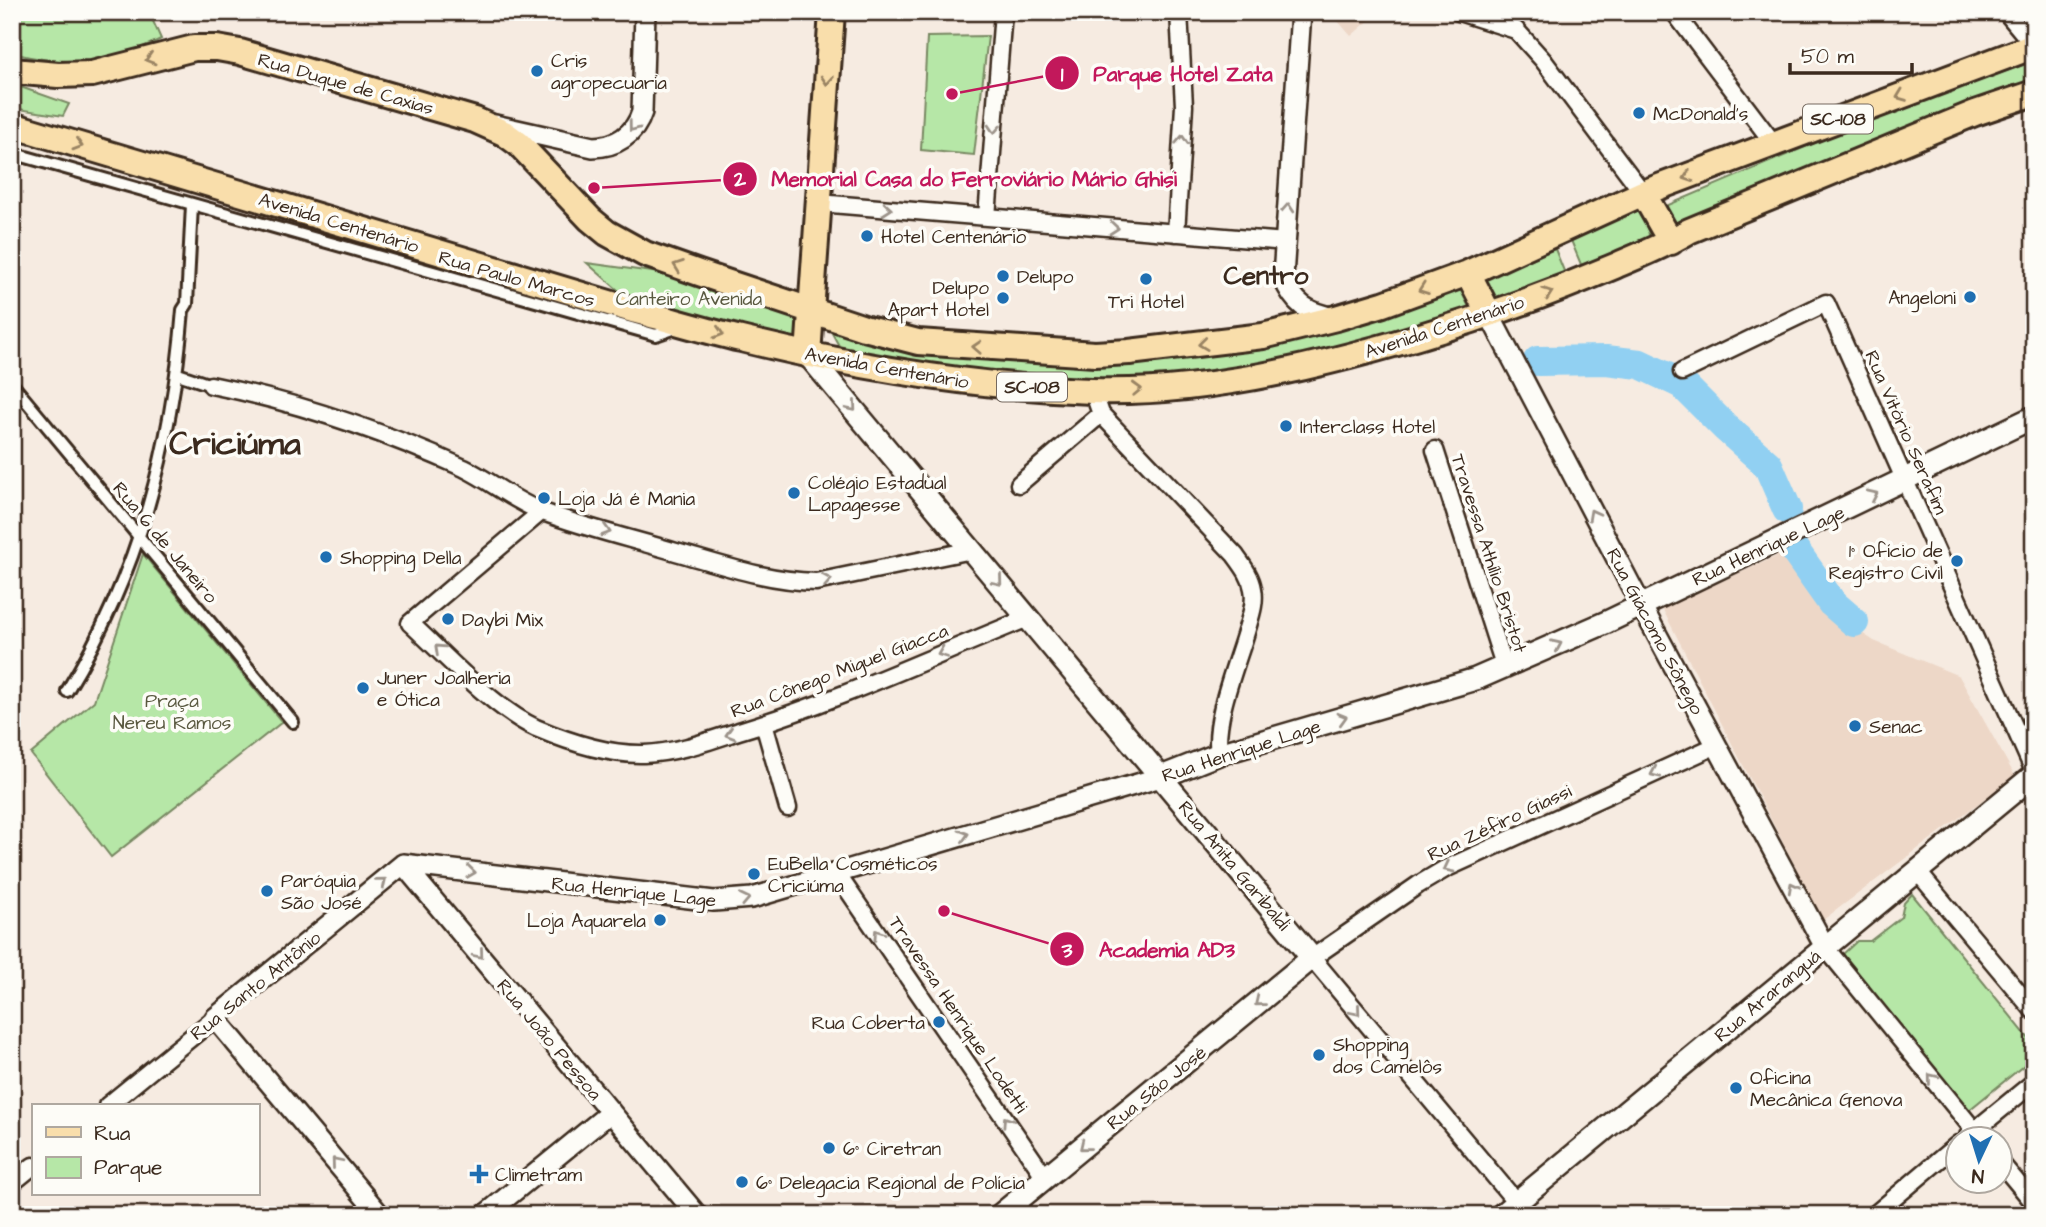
<svg xmlns="http://www.w3.org/2000/svg" width="2046" height="1227" viewBox="0 0 2046 1227" font-family="'Architects Daughter',sans-serif">
  <rect width="100%" height="100%" fill="#f6ebe1"/>
  <filter id="ink" filterUnits="userSpaceOnUse"><feTurbulence type="fractalNoise" baseFrequency=".0143" numOctaves="2"/><feDisplacementMap in="SourceGraphic" scale="14" xChannelSelector="R" yChannelSelector="G"/><feConvolveMatrix kernelMatrix="1 2 1 2 8 2 1 2 1" color-interpolation-filters="sRGB"/></filter>
  <g filter="url(#ink)">
    <!-- built -->
    <path fill="#edd7c7" d="M1330 12H1379L1351 36Z
      M1786 552 1826 609 1874 641 1959 676 2015 776 1823 920 1662 608Z"/>
    <!-- green -->
    <path fill="#b6e7a7" stroke="#788862" stroke-width="2" d="M12 12H149L161 39C109 64 68 67 12 53Z
      M988 36 974 155 921 150 927 37Z
      M2034 61V85L1945 113 1675 223 1666 206 1857 125Z
      M12 84 69 104 63 116 12 108Z
      M1641 207 1650 238 1582 267 1570 238Z
      M1555 249 1566 276 1493 307 1478 280Z
      M587 263 689 277 804 314 798 346 634 304Z
      M1458 285 1470 309 1343 349 1254 369 1141 382 972 377 843 353 828 326 1142 360Z
      M143 554 282 722 111 857 31 754 94 701Z
      M1912 894 2034 1045V1057L1969 1110 1843 954 1857 941H1870L1901 917 1904 903Z"/>
    <g fill="none" stroke-linecap="round" stroke-linejoin="round">
      <!-- river -->
      <path stroke="#91d0f2" stroke-width="30" d="M1538 361 1606 360 1640 364 1682 384 1725 427 1768 465 1787 509
        M1793 548 1832 603 1854 622"/>
      <defs>
        <path id="pedestrian" d="M12 153 656 335 679 327
          M178 374 211 385
          M12 384 293 722
          M67 691C139 573 172 447 183 310L187 304 192 205"/>
        <path id="minor" d="M1459 12 1516 30 1543 60 1643 193
          M1674 12 1774 144
          M2006 12 2034 46
          M819 203 1286 242
          M987 217 1003 12
          M1176 233 1184 106 1179 12
          M1682 372 1826 303 2034 771
          M211 385C297 402 384 432 464 468 491 481 515 502 543 512 586 528 632 539 676 552 722 565 767 581 816 582L972 550
          M1093 391 1101 414 1235 555C1243 566 1251 576 1253 589 1256 603 1250 618 1246 632 1236 666 1213 720 1219 754
          M1435 450 1505 668
          M1019 484 1101 414
          M541 512 410 623C446 656 493 708 536 728 569 742 608 755 644 754 677 753 711 740 742 730 840 700 933 656 1028 618
          M764 724 788 808
          M1917 871 2034 1011
          M837 874 1045 1177
          M1825 947 1982 1140
          M107 1106 215 1018
          M1968 1136 2034 1082
          M2000 1162 2034 1203
          M12 1183 33 1166
          M1527 1215 1312 958 1418 885 1445 869 1717 745
          M1874 1215 1958 1144"/>
        <path id="tertiary" d="M1301 12 1283 277C1294 304 1307 313 1335 318
          M495 125 593 147C615 147 635 135 642 112L645 12
          M1489 314 1641 605 1825 947
          M403 864 714 901 752 898 1161 777
          M403 864 697 1215
          M380 1215 215 1018 403 864
          M485 1215 611 1112"/>
        <path id="secondary" d="M808 355 1312 958 1000 1215
          M1161 777 1219 754 1476 679 1607 622 2034 417
          M1501 1215 2034 775"/>
        <path id="primary" d="M12 71 58 75 92 74 194 48H217L240 52 475 120 504 133 519 144 590 219 607 233 645 254 699 273 864 328 918 342 1095 354 1129 352 1263 336 1336 318 1383 304 1468 273 1643 193 2034 46
          M12 125 636 311C671 320 706 331 741 339 856 367 974 387 1092 391 1216 395 1355 358 1472 320 1520 304 1568 286 1615 266 1640 255 1666 245 1689 231L1975 113 2034 93
          M1643 193 1671 242
          M1468 273 1489 314
          M808 355 832 12"/>
      </defs>
      <!-- pedestrian casing -->
      <use href="#pedestrian" stroke="#3b2a1e" stroke-width="16"/>
      <!-- minor casing -->
      <use href="#minor" stroke="#3b2a1e" stroke-width="21"/>
      <!-- tertiary casing -->
      <use href="#tertiary" stroke="#3b2a1e" stroke-width="24"/>
      <!-- secondary casing -->
      <use href="#secondary" stroke="#3b2a1e" stroke-width="26"/>
      <!-- primary casing -->
      <use href="#primary" stroke="#3b2a1e" stroke-width="30"/>
      <!-- pedestrian -->
      <use href="#pedestrian" stroke="#fdfcf7" stroke-width="10"/>
      <!-- minor -->
      <use href="#minor" stroke="#fdfcf7" stroke-width="16"/>
      <!-- tertiary -->
      <use href="#tertiary" stroke="#fdfcf7" stroke-width="19"/>
      <!-- secondary -->
      <use href="#secondary" stroke="#fdfcf7" stroke-width="21"/>
      <!-- primary -->
      <use href="#primary" stroke="#f9deab" stroke-width="24"/>
    </g>
    <!-- one-way arrows -->
    <defs><path id="oneway-chevron" d="M-2-3.5L2.5 0L-2 3.5" fill="none" stroke-width="1.6" stroke-linecap="round" stroke-linejoin="round" transform="scale(1.75)"/></defs>
    <g stroke="#9a8464">
      <use href="#oneway-chevron" transform="translate(150 59) rotate(163)"/>
      <use href="#oneway-chevron" transform="translate(827 80) rotate(94)"/>
      <use href="#oneway-chevron" transform="translate(1901 96) rotate(159)"/>
      <use href="#oneway-chevron" transform="translate(78 145) rotate(17)"/>
      <use href="#oneway-chevron" transform="translate(1688 177) rotate(160)"/>
      <use href="#oneway-chevron" transform="translate(678 266) rotate(-160)"/>
      <use href="#oneway-chevron" transform="translate(1423 289) rotate(160)"/>
      <use href="#oneway-chevron" transform="translate(1548 293) rotate(-20)"/>
      <use href="#oneway-chevron" transform="translate(719 333) rotate(17)"/>
      <use href="#oneway-chevron" transform="translate(1203 344) rotate(173)"/>
      <use href="#oneway-chevron" transform="translate(977 347) rotate(-177)"/>
      <use href="#oneway-chevron" transform="translate(1137 389) rotate(-2)"/>
    </g>
    <g stroke="#9c938a">
      <use href="#oneway-chevron" transform="translate(633 127) rotate(127)"/>
      <use href="#oneway-chevron" transform="translate(994 129) rotate(94)"/>
      <use href="#oneway-chevron" transform="translate(1182 140) rotate(-87)"/>
      <use href="#oneway-chevron" transform="translate(1288 208) rotate(-86)"/>
      <use href="#oneway-chevron" transform="translate(887 209) rotate(5)"/>
      <use href="#oneway-chevron" transform="translate(1114 228) rotate(5)"/>
      <use href="#oneway-chevron" transform="translate(852 407) rotate(50)"/>
      <use href="#oneway-chevron" transform="translate(1873 495) rotate(-25)"/>
      <use href="#oneway-chevron" transform="translate(1593 514) rotate(-118)"/>
      <use href="#oneway-chevron" transform="translate(606 531) rotate(17)"/>
      <use href="#oneway-chevron" transform="translate(827 580) rotate(-10)"/>
      <use href="#oneway-chevron" transform="translate(998 581) rotate(50)"/>
      <use href="#oneway-chevron" transform="translate(1557 645) rotate(-24)"/>
      <use href="#oneway-chevron" transform="translate(439 649) rotate(-137)"/>
      <use href="#oneway-chevron" transform="translate(942 653) rotate(158)"/>
      <use href="#oneway-chevron" transform="translate(1342 718) rotate(-16)"/>
      <use href="#oneway-chevron" transform="translate(730 734) rotate(163)"/>
      <use href="#oneway-chevron" transform="translate(1655 773) rotate(156)"/>
      <use href="#oneway-chevron" transform="translate(964 835) rotate(-17)"/>
      <use href="#oneway-chevron" transform="translate(1448 868) rotate(153)"/>
      <use href="#oneway-chevron" transform="translate(471 872) rotate(7)"/>
      <use href="#oneway-chevron" transform="translate(382 882) rotate(-39)"/>
      <use href="#oneway-chevron" transform="translate(1793 887) rotate(-118)"/>
      <use href="#oneway-chevron" transform="translate(745 899) rotate(-12)"/>
      <use href="#oneway-chevron" transform="translate(878 934) rotate(-124)"/>
      <use href="#oneway-chevron" transform="translate(479 954) rotate(50)"/>
      <use href="#oneway-chevron" transform="translate(1259 1002) rotate(141)"/>
      <use href="#oneway-chevron" transform="translate(1356 1011) rotate(50)"/>
      <use href="#oneway-chevron" transform="translate(1932 1078) rotate(-129)"/>
      <use href="#oneway-chevron" transform="translate(1007 1121) rotate(-124)"/>
      <use href="#oneway-chevron" transform="translate(1084 1146) rotate(141)"/>
      <use href="#oneway-chevron" transform="translate(336 1162) rotate(-130)"/>
    </g>
  </g>
  <!-- markers -->
  <g fill="#1f6fb2" stroke="#fdfcf7" stroke-width="2.5">
    <circle cx="537" cy="71" r="7"/>
    <circle cx="1639" cy="113" r="7"/>
    <circle cx="867" cy="236" r="7"/>
    <circle cx="1003" cy="276" r="7"/>
    <circle cx="1146" cy="279" r="7"/>
    <circle cx="1970" cy="297" r="7"/>
    <circle cx="1003" cy="298" r="7"/>
    <circle cx="1286" cy="426" r="7"/>
    <circle cx="794" cy="493" r="7"/>
    <circle cx="544" cy="498" r="7"/>
    <circle cx="326" cy="557" r="7"/>
    <circle cx="1957" cy="561" r="7"/>
    <circle cx="448" cy="619" r="7"/>
    <circle cx="363" cy="688" r="7"/>
    <circle cx="1855" cy="726" r="7"/>
    <circle cx="754" cy="874" r="7"/>
    <circle cx="267" cy="891" r="7"/>
    <circle cx="660" cy="920" r="7"/>
    <circle cx="939" cy="1022" r="7"/>
    <circle cx="1319" cy="1055" r="7"/>
    <circle cx="1736" cy="1088" r="7"/>
    <circle cx="829" cy="1148" r="7"/>
    <path d="M475.5 1163.5h7v7h7v7h-7v7h-7v-7h-7v-7h7z"/>
    <circle cx="742" cy="1182" r="7"/>
  </g>
  <g text-anchor="middle" stroke-width="7" stroke-linejoin="round" paint-order="stroke">
    <!-- shield labels -->
    <g fill="#fdfcf7" stroke="#75695f" stroke-width="2">
      <rect x="1803" y="104.5" width="70" height="29" rx="5"/>
      <rect x="997" y="372.5" width="70" height="29" rx="5"/>
    </g>
    <g font-size="18" font-weight="bold" fill="#3b2a1e">
      <text x="1838" y="125">SC-108</text>
      <text x="1032" y="393">SC-108</text>
    </g>
    <!-- poi labels -->
    <g font-size="19" fill="#3b2a1e" stroke="#fdfcf7" text-anchor="start">
      <text x="551" y="67">Cris<tspan x="551" dy="22">agropecuaria</tspan></text>
      <text x="1653" y="120">McDonald's</text>
      <text x="881" y="243">Hotel Centenário</text>
      <text x="1017" y="283">Delupo</text>
      <text x="989" y="294" text-anchor="end">Delupo<tspan x="989" dy="22">Apart Hotel</tspan></text>
      <text x="1956" y="304" text-anchor="end">Angeloni</text>
      <text x="1146" y="308" text-anchor="middle">Tri Hotel</text>
      <text x="1300" y="433">Interclass Hotel</text>
      <text x="808" y="489">Colégio Estadual<tspan x="808" dy="22">Lapagesse</tspan></text>
      <text x="558" y="505">Loja Já é Mania</text>
      <text x="1943" y="557" text-anchor="end">1° Ofício de<tspan x="1943" dy="22">Registro Civil</tspan></text>
      <text x="340" y="564">Shopping Della</text>
      <text x="462" y="626">Daybi Mix</text>
      <text x="377" y="684">Juner Joalheria<tspan x="377" dy="22">e Ótica</tspan></text>
      <text x="1869" y="733">Senac</text>
      <text x="768" y="870">EuBella Cosméticos<tspan x="768" dy="22">Criciúma</tspan></text>
      <text x="281" y="887">Paróquia<tspan x="281" dy="22">São José</tspan></text>
      <text x="646" y="927" text-anchor="end">Loja Aquarela</text>
      <text x="925" y="1029" text-anchor="end">Rua Coberta</text>
      <text x="1333" y="1051">Shopping<tspan x="1333" dy="22">dos Camelôs</tspan></text>
      <text x="1750" y="1084">Oficina<tspan x="1750" dy="22">Mecânica Genova</tspan></text>
      <text x="843" y="1155">6° Ciretran</text>
      <text x="495" y="1181">Climetram</text>
      <text x="756" y="1189">6° Delegacia Regional de Polícia</text>
    </g>
    <!-- street labels -->
    <g font-size="19" fill="#3b2a1e" stroke="#fdfcf7">
      <text transform="translate(346 83) rotate(16)" y="7">Rua Duque de Caxias</text>
      <text transform="translate(339 222) rotate(17)" y="7">Avenida Centenário</text>
      <text transform="translate(517 278) rotate(16)" y="7">Rua Paulo Marcos</text>
      <text transform="translate(1444 326) rotate(-18)" y="7">Avenida Centenário</text>
      <text transform="translate(887 367) rotate(10)" y="7">Avenida Centenário</text>
      <text transform="translate(1907 432) rotate(66)" y="7">Rua Vitório Serafim</text>
      <text transform="translate(166 542) rotate(50)" y="7">Rua 6 de Janeiro</text>
      <text transform="translate(1768 545) rotate(-25)" y="7">Rua Henrique Lage</text>
      <text transform="translate(1490 553) rotate(72)" y="7">Travessa Athílio Bristot</text>
      <text transform="translate(1656 631) rotate(62)" y="7">Rua Giácomo Sônego</text>
      <text transform="translate(839 670) rotate(-21)" y="7">Rua Cônego Miguel Giacca</text>
      <text transform="translate(1241 750) rotate(-18)" y="7">Rua Henrique Lage</text>
      <text transform="translate(1499 822) rotate(-25)" y="7">Rua Zéfiro Giassi</text>
      <text transform="translate(1235 865) rotate(50)" y="7">Rua Anita Garibaldi</text>
      <text transform="translate(634 891) rotate(6)" y="7">Rua Henrique Lage</text>
      <text transform="translate(255 985) rotate(-39)" y="7">Rua Santo Antônio</text>
      <text transform="translate(1767 995) rotate(-40)" y="7">Rua Araranguá</text>
      <text transform="translate(959 1014) rotate(56)" y="7">Travessa Henrique Lodetti</text>
      <text transform="translate(550 1039) rotate(50)" y="7">Rua João Pessoa</text>
      <text transform="translate(1156 1087) rotate(-39)" y="7">Rua São José</text>
    </g>
    <!-- park labels -->
    <g font-size="19" fill="#5a5940" stroke="#fdfcf7">
      <text x="689" y="305">Canteiro Avenida</text>
      <text x="172" y="707">Praça<tspan x="172" dy="22">Nereu Ramos</tspan></text>
    </g>
    <!-- district labels -->
    <g font-size="26" font-weight="bold" fill="#3b2a1e" stroke="#fdfcf7">
      <text x="1266" y="284">Centro</text>
    </g>
    <!-- town labels -->
    <g font-size="33" font-weight="bold" fill="#3b2a1e" stroke="#fdfcf7">
      <text x="235" y="454">Criciúma</text>
    </g>
  </g>
  <!-- callouts -->
  <path fill="none" stroke="#c2185b" stroke-width="2.5" d="M952 94L1062 73M594 188L740 179M944 911L1067 949"/>
  <g fill="#c2185b" stroke="#fdfcf7" stroke-width="2.5">
    <circle cx="952" cy="94" r="7"/>
    <circle cx="594" cy="188" r="7"/>
    <circle cx="944" cy="911" r="7"/>
    <circle cx="1062" cy="73" r="18"/>
    <circle cx="740" cy="179" r="18"/>
    <circle cx="1067" cy="949" r="18"/>
  </g>
  <g font-size="21" text-anchor="middle" font-weight="bold" fill="#fff">
    <text x="1062" y="81">1</text>
    <text x="740" y="186">2</text>
    <text x="1067" y="957">3</text>
  </g>
  <g font-size="21" text-anchor="middle" font-weight="bold" fill="#c2185b" stroke="#fdfcf7" stroke-width="7" stroke-linejoin="round" paint-order="stroke">
    <text x="1183" y="81">Parque Hotel Zata</text>
    <text x="974" y="186">Memorial Casa do Ferroviário Mário Ghisi</text>
    <text x="1167" y="957">Academia AD3</text>
  </g>
  <!-- margin -->
  <rect width="2046" height="1227" fill="none" stroke="#fdfcf7" stroke-width="42"/>
  <rect x="21" y="21" width="2004" height="1185" fill="none" stroke="#3b2a1e" stroke-width="2.5" filter="url(#ink)"/>
  <!-- legend -->
  <rect x="32" y="1104" width="228" height="91" fill="#fdfcf7" stroke="#afa8a0" stroke-width="2"/>
  <rect x="46" y="1127" width="35" height="10" fill="#f9deab" stroke="#afa8a0" stroke-width="2"/>
  <text x="94" y="1140" font-size="21" fill="#3b2a1e">Rua</text>
  <rect x="46" y="1157" width="35" height="21" fill="#b6e7a7" stroke="#afa8a0" stroke-width="2"/>
  <text x="94" y="1174" font-size="21" fill="#3b2a1e">Parque</text>
  <!-- north arrow -->
  <g transform="translate(1979 1160) rotate(184)"><circle r="33" fill="#fdfcf7" stroke="#afa8a0" stroke-width="2"/>
  <path d="M0-5L12 26L0 18L-12 26Z" fill="#1f6fb2"/>
  <text y="-10" font-size="19" font-weight="bold" text-anchor="middle" fill="#3b2a1e">N</text>
  </g>
  <!-- scale -->
  <path d="M1790 63v10h122v-10" fill="none" stroke="#3b2a1e" stroke-width="3.5"/>
  <text x="1801" y="63" font-size="21" fill="#3b2a1e" stroke="#fdfcf7" stroke-width="5" paint-order="stroke">50 m</text>
</svg>
